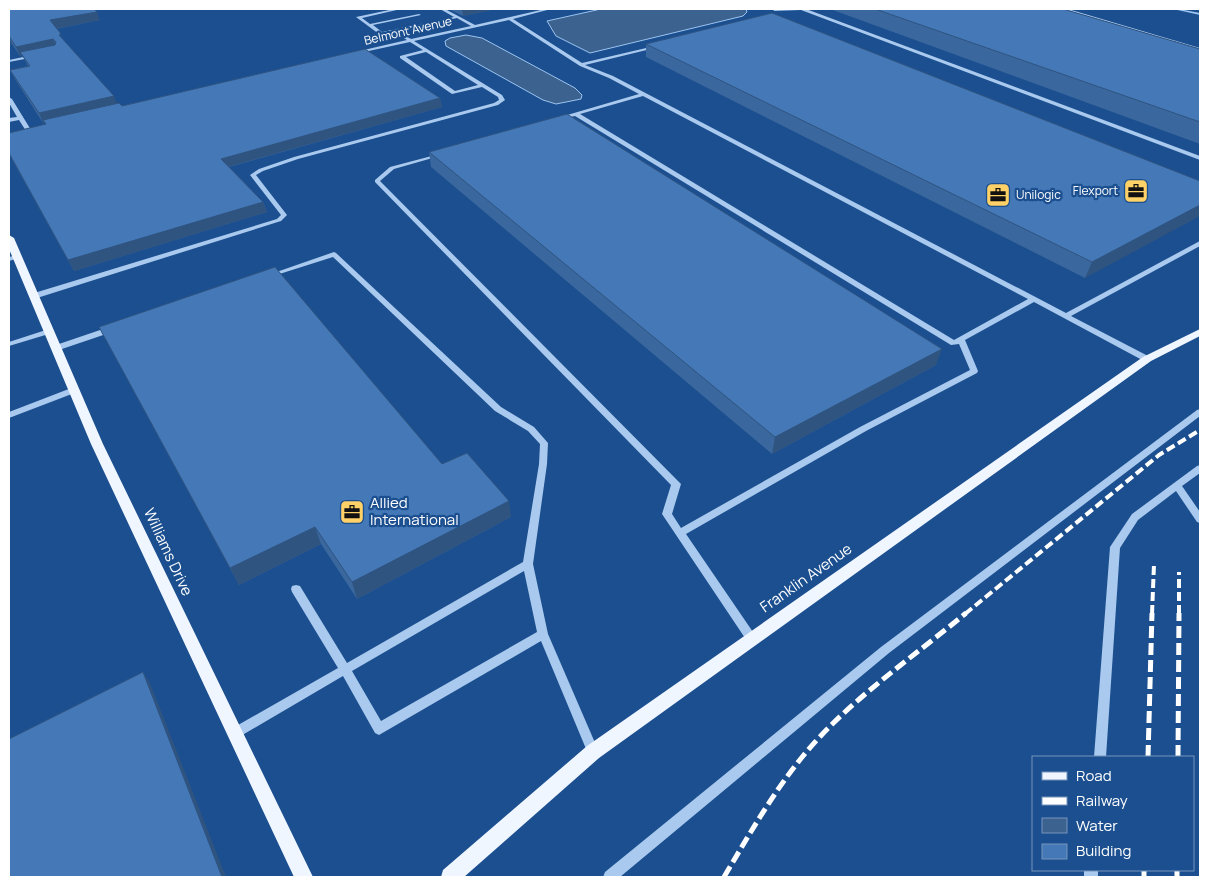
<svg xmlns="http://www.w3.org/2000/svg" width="1209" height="886" viewBox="0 0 1209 886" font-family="Manrope,sans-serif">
  <rect width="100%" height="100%" fill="#1b4f8f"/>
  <!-- water -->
  <path fill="#3c6290" stroke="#9cc4f0" d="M601 9H746L747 12 743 16 590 53 556 36 547 21Z
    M466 35 482 38 575 88 582 95 581 99 556 104 543 100 446 46 445 41 450 38Z"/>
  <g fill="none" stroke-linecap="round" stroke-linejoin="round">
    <!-- stream -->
    <path fill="#9cc4f0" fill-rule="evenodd" d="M1173 9H1179L1200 13V15Z"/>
    <!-- minor -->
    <path fill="#a9c9ee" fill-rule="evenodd" d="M394 9H401L362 18 370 24 419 14 421 15 373 25 382 32 454 17 440 9H445L475 25 545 9H551L513 19 582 63 659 45V47L585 65 613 76 1066 313 1198 242 1200 241V246L1071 316 1150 357 1151 359 1150 361H1144L1034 302 965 340 978 371 977 373 866 431 686 534 755 635 756 638 755 641 751 643 747 641 662 514 671 485 375 182V180L390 167 443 153V155L394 169 380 181 679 482 681 484 672 514 681 528 860 427 970 370 959 344 951 345 575 116 557 120V118L639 94 609 78 580 66 509 20 414 41 502 95 505 100 498 105 298 159 263 171 256 175 287 215 281 221 37 298H34L30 296 31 294 277 219 281 215 250 175 259 169 294 157 494 103 499 100 498 97 482 87 452 94 400 58V56L423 50 410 42 355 54V52L407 40 392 31 379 34 356 17ZM457 18 471 26 411 39 397 31ZM426 52 478 85 455 91 406 57ZM643 96 1028 299 954 340 580 114Z
      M773 9H806L1200 156V160L801 10 774 11Z
      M1062 9H1068L1200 48V50Z
      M33 55H35V57L9 62V60Z
      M9 97 12 99 31 130 30 131H26L19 120 9 122V118L17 117 9 103Z
      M334 252 336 253 501 407 534 427 548 443 547 464 533 564 548 634 599 752 597 756 593 758 589 756 541 641 379 735 375 733 343 676 239 737 235 739 231 737 229 733 231 729 338 668 292 592 291 589 292 586 296 585 300 586 347 663 523 562 539 464 540 444 528 431 495 411 333 257 270 277H266L265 276ZM524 571 537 632 381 721 352 671Z
      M17 255 20 257 19 258 9 261V257Z
      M109 327H112L116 329 115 331 59 350H53L52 348 53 346Z
      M49 329 53 331 52 333 9 346V342Z
      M74 387 77 388 78 390 77 392 9 418V412Z
      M1200 409V416L889 653 620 877H603L605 872 881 647 1197 410Z
      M1200 465V473L1182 486 1200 512V523L1197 522 1176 491 1138 520 1120 548 1106 757H1094L1110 547 1132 514 1197 466Z
      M1084 870H1098V877H1084Z"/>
    <!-- major -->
    <path fill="#f0f6ff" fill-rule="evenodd" d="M9 235 14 238 103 444 313 877H294L91 444 9 249Z
      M1200 329V336L1151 361 599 758 464 877H441L443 870 587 746 1143 357Z"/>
    <!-- rail-far1 -->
    <path stroke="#fff" stroke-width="4" stroke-dasharray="9 4" stroke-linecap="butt" d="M965 614 1159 455 1200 430
      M1152 614 1154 564
      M1179 614V572"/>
    <!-- rail -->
    <path stroke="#fff" stroke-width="5" stroke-dasharray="12 5" stroke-linecap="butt" d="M1148 757 1152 613
      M1178 757 1179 613
      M1144 870V877
      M1177 870V877
      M724 877C749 835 772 794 803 756 848 701 912 658 966 613"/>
  </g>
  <!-- wall -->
  <path fill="#3a679d" d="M9 9 100 20 56 29 63 40 117 104 122 106 440 98 442 107 229 167 263 202 267 212 74 271 9 154 45 124V123H43L15 79 10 70 28 66 22 55 20 56 12 44 9 45Z
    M449 9H496L463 16Z
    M830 9H1063L1200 49V144Z
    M646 44 1200 181 1085 278 646 57Z
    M429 152 936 365 772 454 431 167Z
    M99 327 442 464 511 517 357 599 321 544 239 585Z"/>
  <!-- shaded-wall -->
  <path fill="#305480" d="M462 9H496L463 16Z
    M97 12 100 20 54 29 50 20Z
    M9 37 12 44 9 45Z
    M53 39 57 48 20 52 22 55 20 56 16 47Z
    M114 96 118 106 43 120 45 123H43L39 113Z
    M440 98 442 107 224 168 221 159Z
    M263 202 267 212 74 271 68 260Z
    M1200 205V216L1085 278 1092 262Z
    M942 349 936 365 772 454 775 437Z
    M509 501 511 517 357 599 352 582Z
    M315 527 321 544 239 585 230 568Z
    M143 672 150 683 226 877H222Z"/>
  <!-- building -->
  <path fill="#4478b7" stroke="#305480" d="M9 9H94L97 12 50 20 61 34 59 35 114 96 39 113 10 70 30 66 20 52 55 45 56 42 53 39 16 47 9 36Z
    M875 9H1063L1200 49V122Z
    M772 13 1200 181V205L1092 262 646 44Z
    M365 49 440 98 221 159 263 202 68 260 9 153V133L46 124 43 120 119 103 122 106Z
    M567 114 942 349 775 437 429 152Z
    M275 267 442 464 467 453 509 501 352 582 315 527 230 568 99 327Z
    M143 672 222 877H9V739Z"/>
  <!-- icons -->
  <defs>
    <symbol id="office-square" viewBox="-11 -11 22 22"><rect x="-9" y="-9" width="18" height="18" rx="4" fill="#ffd166" stroke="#1b4f8f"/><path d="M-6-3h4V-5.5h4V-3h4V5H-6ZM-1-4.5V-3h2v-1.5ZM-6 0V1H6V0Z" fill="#111"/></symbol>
  </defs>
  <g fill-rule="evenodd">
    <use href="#office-square" x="1122" y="177" width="28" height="28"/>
    <use href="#office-square" x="984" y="181" width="28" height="28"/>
    <use href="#office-square" x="338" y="498" width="28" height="28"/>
  </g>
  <g text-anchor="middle" stroke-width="4.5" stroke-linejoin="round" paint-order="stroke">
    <!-- far-street labels -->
    <g font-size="12" fill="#fff" stroke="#1b4f8f">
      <text transform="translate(408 31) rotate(-13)" y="4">Belmont Avenue</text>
    </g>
    <!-- far-poi labels -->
    <g font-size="12" fill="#fff" stroke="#1b4f8f" text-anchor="end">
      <text x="1118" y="195">Flexport</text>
      <text x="1016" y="199" text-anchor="start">Unilogic</text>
    </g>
    <!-- poi labels -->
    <g font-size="15" fill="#fff" stroke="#1b4f8f" text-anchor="start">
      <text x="370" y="508">Allied<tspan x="370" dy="17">International</tspan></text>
    </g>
    <!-- street labels -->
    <g font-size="15" fill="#fff" stroke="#1b4f8f">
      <text transform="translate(168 552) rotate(65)" y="5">Williams Drive</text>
      <text transform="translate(806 578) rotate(-35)" y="5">Franklin Avenue</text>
    </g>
  </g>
  <!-- border -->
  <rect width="1209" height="886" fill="none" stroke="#ffffff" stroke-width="20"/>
  <!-- legend -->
  <rect x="1032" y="756" width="162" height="115" fill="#1b4f8f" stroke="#7695bc"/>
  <rect x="1042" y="772" width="25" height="8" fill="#f0f6ff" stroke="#7695bc"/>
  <text x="1076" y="781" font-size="15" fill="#ffffff">Road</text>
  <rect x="1042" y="797" width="25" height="8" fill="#ffffff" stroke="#7695bc"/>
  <text x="1076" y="806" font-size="15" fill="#ffffff">Railway</text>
  <rect x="1042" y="818" width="25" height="15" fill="#3c6290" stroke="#7695bc"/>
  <text x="1076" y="831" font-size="15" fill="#ffffff">Water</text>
  <rect x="1042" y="844" width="25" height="15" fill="#4478b7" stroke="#7695bc"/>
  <text x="1076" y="856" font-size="15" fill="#ffffff">Building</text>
</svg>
